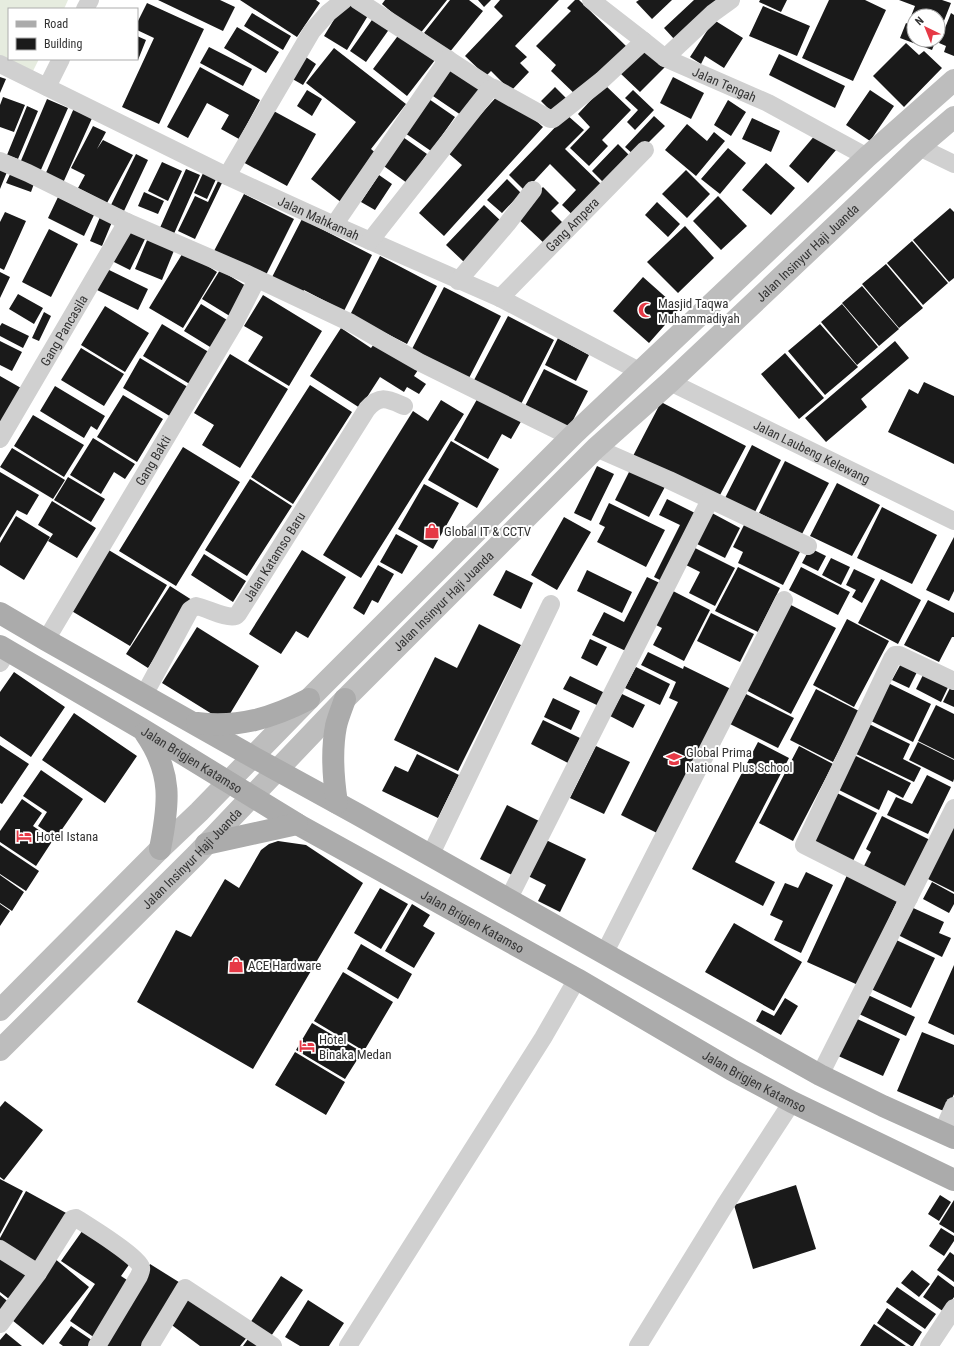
<svg xmlns="http://www.w3.org/2000/svg" width="954" height="1346" viewBox="0 0 954 1346" font-family="'Roboto Condensed',sans-serif">
  <rect width="100%" height="100%" fill="#fff"/>
  <!-- green -->
  <path fill="#e6ecdf" d="M0 0H68L64 9H9V59H39L31 75 0 58Z"/>
  <!-- building -->
  <path fill="#1a1a1a" d="M158 0H220L235 7 223 31Z
    M240 0H316L320 3 297 37Z
    M346 0 369 14 347 50 324 36Z
    M385 0H447L419 35 382 4Z
    M450 0H469L483 11 449 53 424 33Z
    M478 0H491L484 7Z
    M500 0H559L515 46 527 57 520 63 529 72 511 91 491 71 486 76 465 56 503 16 494 7Z
    M575 0H579L627 47 578 97 551 71 556 65 536 46 571 11 567 8Z
    M639 0H672L652 19 636 2Z
    M694 0H719L675 40 664 28Z
    M760 0H787L781 12 759 2Z
    M829 0H865L886 10 853 81 802 58Z
    M899 0H942L951 3 938 36V16H914V40H936L932 50 900 38 906 23 908 24 915 6Z
    M147 3 204 29 159 124 122 107 154 38 137 30V23Z
    M763 6 810 26 797 56 749 36Z
    M252 13 291 36 283 50 244 26Z
    M951 13 954 15V56L944 52 946 46 939 43Z
    M374 17 390 28 366 62 350 51Z
    M714 20 743 38 724 68 705 56 701 64 690 57Z
    M237 27 279 52 266 73 224 48Z
    M400 33 435 60 407 96 373 69Z
    M137 36 146 40 138 60 137 59Z
    M906 43 919 55 924 51 942 68 904 107 873 76Z
    M209 47 252 69 243 86 200 63Z
    M646 47 666 66 640 92 620 73Z
    M334 48 406 104 371 149 379 156 342 203 311 179 356 122 306 83Z
    M779 54 845 86 835 108 769 75Z
    M303 55 316 64 303 85 289 77Z
    M452 62 483 84 461 115 430 94Z
    M200 67 260 100 239 139 221 129 229 115 207 103 188 138 167 127Z
    M0 77 6 79 0 93Z
    M673 77 704 93 691 119 660 103Z
    M605 85 631 110 602 140 608 146 589 166 570 148 590 127 578 114Z
    M555 87 566 98 552 112 541 101Z
    M307 90 322 99 312 116 297 106Z
    M633 90 654 110 635 130 627 122 638 110 625 98Z
    M870 90 894 106 870 141 846 125Z
    M499 94 517 104 543 127 444 236 419 213 462 165 447 152Z
    M3 97 25 105 14 132 0 127V105Z
    M426 97 455 117 431 151 402 131Z
    M47 99 68 108 40 172 20 163Z
    M728 100 746 112 731 136 714 125Z
    M27 106 38 111 18 159 7 155Z
    M74 108 93 116 63 183 45 175Z
    M270 109 316 134 287 186 241 161Z
    M567 115 584 130 565 149 606 189 577 219 562 205 576 190 550 164 525 191 509 175Z
    M654 116 665 126 635 156 625 147Z
    M752 118 780 131 771 152 742 139Z
    M687 124 707 141 714 132 725 141 696 176 665 150Z
    M93 126 106 132 97 149 103 140 133 155 107 203 78 188 85 175 71 168Z
    M816 134 836 150 808 183 789 166Z
    M400 135 427 154 407 183 381 164Z
    M618 144 632 158 606 185 592 171Z
    M728 148 746 163 720 194 701 179Z
    M136 154 148 160 124 211 111 205Z
    M162 162 182 171 168 201 148 191Z
    M0 163 9 167 0 189Z
    M766 163 795 188 771 215 742 190Z
    M186 169 200 175 173 236 159 230Z
    M12 170 36 178 31 192 6 183Z
    M686 170 710 194 687 218 662 194Z
    M204 171 217 177 207 199 194 193Z
    M379 175 392 184 375 210 361 202Z
    M507 179 521 193 502 213 487 200Z
    M218 181 222 183 195 239 178 231 195 196 208 202Z
    M543 187 559 203 551 211 565 225 546 245 515 216Z
    M144 192 164 201 158 214 138 206Z
    M244 194 294 219 265 277 214 251Z
    M718 196 747 226 721 250 693 221Z
    M58 197 94 215 84 236 48 218Z
    M657 202 680 224 668 237 645 215Z
    M484 205 502 222 464 262 446 245Z
    M950 208 954 212V278L949 282 913 240Z
    M5 212 26 221 4 270 0 268V222Z
    M100 217 112 222 102 246 90 241Z
    M302 219 372 255 344 311 304 290 300 297 270 281Z
    M685 226 714 258 678 293 647 262Z
    M126 228 146 237 130 270 110 260Z
    M49 229 78 244 51 297 22 282Z
    M148 238 175 248 162 280 135 269Z
    M912 241 948 283 923 305 887 263Z
    M184 251 217 272 183 328 149 308Z
    M380 256 437 286 407 344 350 315Z
    M886 264 923 308 899 328 862 284Z
    M105 268 148 289 138 310 95 289Z
    M220 270 251 289 233 318 202 299Z
    M0 272 10 277 0 298Z
    M643 277 679 309 649 343 613 311Z
    M862 286 899 329 879 346 842 303Z
    M444 287 501 316 469 378 412 349Z
    M18 294 43 308 34 324 9 309Z
    M263 295 322 331 289 386 248 361 263 337 244 326Z
    M201 304 232 323 215 350 184 331Z
    M842 304 878 347 857 365 821 322Z
    M105 306 149 333 125 372 81 345Z
    M44 312 51 316 39 341 32 338Z
    M508 316 554 340 520 406 473 382Z
    M2 323 29 336 23 348 0 336V326Z
    M162 324 212 354 193 386 143 356Z
    M820 324 858 367 825 395 788 351Z
    M341 328 371 348 377 340 422 364 414 376 426 384 419 394 407 387 404 392 380 377 360 408 310 376Z
    M558 338 589 355 576 381 545 365Z
    M0 341 22 352 12 371 0 365Z
    M895 341 909 358 861 399 867 407 826 442 805 418Z
    M81 348 124 374 104 406 61 380Z
    M785 353 824 398 799 419 761 374Z
    M230 354 288 389 240 468 202 445 214 425 194 413Z
    M140 358 191 389 173 418 123 388Z
    M544 369 588 391 569 428 525 406Z
    M0 376 21 388 0 425Z
    M924 382 954 396V464L888 432 909 389 918 394Z
    M310 385 352 412 293 504 251 477Z
    M55 386 105 416 97 430 91 426 84 438 40 411Z
    M480 394 523 418 511 439 502 434 488 459 454 440Z
    M123 395 163 419 137 462 97 437Z
    M441 400 464 414 361 578 323 555 413 411 428 421Z
    M661 402 746 446 720 495 633 456Z
    M33 415 84 445 64 477 14 446Z
    M93 438 135 464 125 479 114 472 101 494 70 475Z
    M451 441 499 469 477 508 428 480Z
    M752 445 781 460 755 512 725 498Z
    M183 447 240 482 176 586 119 551Z
    M12 448 65 480 53 499 0 467Z
    M785 461 829 483 802 534 759 513Z
    M597 466 614 474 591 521 574 513Z
    M632 466 667 483 649 517 615 500Z
    M0 472 39 495 27 515 17 510 0 538Z
    M68 477 105 499 91 522 54 500Z
    M250 479 292 506 247 576 205 550Z
    M837 483 880 505 852 556 810 536Z
    M424 484 459 503 433 549 398 529Z
    M667 499 699 515 666 583 654 577 680 525 659 515Z
    M52 501 96 528 77 558 48 541 53 534 38 525Z
    M609 503 665 530 646 567 597 542 605 527 599 524Z
    M882 507 937 535 912 584 857 558Z
    M712 513 740 528 725 558 697 544Z
    M16 516 50 537 24 580 0 565V543Z
    M564 517 591 532 557 590 531 575Z
    M747 519 803 546 783 585 738 563 743 552 733 547Z
    M396 534 418 546 402 574 380 562Z
    M954 537V591L949 601 926 590Z
    M695 548 735 568 715 606 689 593 700 572 686 565Z
    M810 548 826 556 818 571 802 563Z
    M107 549 167 585 130 646 70 610Z
    M302 550 346 577 308 638 296 631 281 654 249 634Z
    M204 554 246 581 233 602 191 575Z
    M831 558 850 567 841 585 822 575Z
    M378 565 394 574 378 603 372 600 364 615 353 608Z
    M738 567 780 588 758 632 715 611Z
    M801 567 850 592 838 615 789 590Z
    M854 569 875 579 862 603 852 597 856 590 846 585Z
    M506 570 533 583 521 609 493 595Z
    M587 570 632 592 622 613 577 591Z
    M647 577 664 585 630 653 592 635 604 612 624 622Z
    M881 579 921 600 898 644 858 623Z
    M170 586 192 600 148 668 126 654Z
    M673 591 710 610 684 661 653 645 662 628 656 625Z
    M928 600 954 613V637H952L939 662 904 645Z
    M787 603 836 628 791 714 742 688Z
    M711 613 754 634 740 662 697 641Z
    M847 619 889 641 854 707 813 685Z
    M479 624 521 645 458 771 394 740 435 657 457 668Z
    M197 627 259 666 225 722 162 683Z
    M590 639 607 647 597 666 581 658Z
    M648 652 683 669 684 666 733 690 661 835 621 815 678 702 669 698 676 682 641 665Z
    M904 658 920 666 909 688 892 680Z
    M636 667 670 684 660 705 625 688Z
    M926 669 951 681 941 702 916 689Z
    M14 672 65 707 31 757 0 736V692Z
    M570 676 607 694 601 707 563 689Z
    M954 680V707L943 702Z
    M886 682 931 704 913 742 867 719Z
    M816 689 859 711 833 762 790 740Z
    M622 694 645 705 633 728 610 716Z
    M746 694 794 718 778 748 730 724Z
    M553 698 580 711 571 730 544 717Z
    M936 705 954 714V759L918 741Z
    M74 713 137 756 105 803 42 760Z
    M543 720 580 738 568 763 531 744Z
    M867 723 910 744 903 759 921 768 914 782 852 752Z
    M758 742 789 758 735 862 775 882 763 906 692 869Z
    M918 742 954 760V779L953 782 909 760Z
    M0 745 29 764 2 804 0 803Z
    M596 746 630 762 604 814 570 798Z
    M799 746 833 764 793 841 759 823Z
    M417 754 459 775 438 818 382 791 395 766 408 772Z
    M854 755 911 783 903 798 888 790 879 810 837 789Z
    M41 770 83 799 56 838 38 826 47 812 23 796Z
    M927 775 951 787 928 834 887 815 896 797 912 804Z
    M835 792 877 813 853 861 811 841Z
    M22 799 42 813 33 826 53 840 36 866 0 842V831Z
    M507 805 543 823 516 877 480 859Z
    M882 816 930 840 906 889 863 868 871 852 866 849Z
    M954 816V892L924 877Z
    M546 840 586 859 560 912 538 901 546 885 528 876Z
    M278 841 306 845 363 883 253 1069 137 1002 176 930 191 937 225 879 239 888 261 850 269 844Z
    M0 845 39 871 26 891 0 874Z
    M806 872 833 885 801 953 774 940 783 921 770 915 785 883 798 888Z
    M848 873 899 897 858 985 807 962Z
    M0 875 24 892 12 911 0 903Z
    M932 882 954 894V904L949 913 923 899Z
    M380 888 408 904 381 949 354 933Z
    M0 904 10 911 0 926Z
    M412 904 430 915 423 926 435 933 414 968 385 951Z
    M911 907 944 922 939 933 951 938 942 957 898 935Z
    M734 923 802 962 774 1011 705 972Z
    M892 938 935 958 911 1008 869 988Z
    M361 944 412 974 398 999 347 969Z
    M954 965V1035L928 1023Z
    M343 972 393 1002 364 1051 314 1021Z
    M868 995 915 1017 906 1036 859 1014Z
    M785 998 798 1006 781 1035 756 1021 762 1010 774 1016Z
    M853 1017 900 1039 883 1076 836 1055Z
    M312 1023 362 1052 345 1079 296 1050Z
    M922 1032 954 1045V1094L946 1112 897 1091Z
    M295 1052 345 1082 326 1115 275 1085Z
    M5 1101 43 1130 4 1180 0 1177V1107Z
    M0 1179 23 1191 0 1234Z
    M796 1185 816 1249 753 1269 734 1205Z
    M26 1191 68 1214 40 1265 0 1243V1238Z
    M940 1195 951 1202 939 1221 928 1214Z
    M954 1200V1233L939 1224Z
    M85 1227 133 1259 121 1276 133 1284 95 1338 70 1321 95 1284 61 1261Z
    M941 1228 954 1236V1241L944 1256 929 1246Z
    M950 1252 954 1255V1282L937 1270Z
    M0 1258 29 1274 9 1299 0 1292Z
    M54 1258 89 1287 43 1345 7 1316Z
    M150 1264 182 1284 144 1346H100Z
    M912 1270 930 1284 919 1297 901 1283Z
    M938 1275 954 1287V1297L944 1312 923 1297Z
    M281 1276 303 1290 269 1339 248 1326Z
    M897 1287 936 1314 925 1329 886 1302Z
    M191 1293 248 1336 240 1346H200L169 1323Z
    M0 1295 11 1304 0 1317Z
    M308 1300 344 1323 329 1346H300L285 1337Z
    M887 1308 922 1332 913 1346H911L877 1323Z
    M874 1324 906 1346H860Z
    M71 1326 96 1343 94 1346H63L59 1343Z
    M6 1333 22 1346H0V1340Z
    M248 1339 258 1346H243Z"/>
  <g fill="none" stroke-linecap="round" stroke-linejoin="round">
    <!-- minor -->
    <g stroke="#d0d0d0" stroke-width="18">
      <path d="M357 0 492 88"/>
      <path id="s1" d="M591 0 644 41 665 58 768 103 867 157"/>
      <path d="M85 9 90 0"/>
      <path d="M665 58 713 13 731 0"/>
      <path id="s2" d="M0 64 227 176 334 225 500 298 639 371"/>
      <path d="M47 87 61 59"/>
      <path d="M919 147 954 164"/>
      <path d="M0 161 28 173 127 222 245 273 351 323 419 362 571 437"/>
      <path d="M227 176 312 31 328 13 344 0"/>
      <path d="M334 225 448 59"/>
      <path d="M370 241 489 90 494 88 550 119H553L602 80 644 41"/>
      <path d="M458 281 507 224 533 190"/>
      <path id="s3" d="M500 298 645 150"/>
      <path id="s4" d="M670 382 954 521"/>
      <path id="s5" d="M0 439 127 222"/>
      <path d="M596 448 669 480 808 546"/>
      <path id="s6" d="M46 640 235 322 257 279"/>
      <path d="M0 663 8 650"/>
      <path id="s7" d="M144 695 190 610 196 606C207 608 226 619 236 616L238 614 367 409C380 394 388 399 404 406"/>
      <path d="M430 856 551 604"/>
      <path d="M909 898 804 845 892 659 895 655H899L954 681"/>
      <path d="M508 900 710 500"/>
      <path d="M604 954 784 600"/>
      <path d="M820 1075 954 808"/>
      <path d="M942 1133 954 1106"/>
      <path d="M0 1249 38 1273"/>
      <path d="M0 1324 38 1273 72 1219 76 1218C87 1225 139 1257 141 1267 142 1270 140 1273 139 1276L97 1346"/>
      <path d="M150 1346 185 1288 273 1346"/>
      <path d="M348 1346 543 1038 577 979"/>
      <path d="M638 1346 725 1205 792 1102"/>
      <path d="M929 1346 954 1308"/>
    </g>
    <!-- secondary -->
    <g stroke="#bdbdbd" stroke-width="22">
      <path d="M0 1010 160 849 199 812 309 699 575 433 867 157 954 80"/>
      <path id="s8" d="M0 1050 196 855 345 699 596 448 670 382 919 147 954 117"/>
    </g>
    <!-- primary -->
    <g stroke="#ababab" stroke-width="22">
      <path d="M0 613 46 640 253 757 357 814 820 1075 883 1106 954 1138"/>
      <path id="s9" d="M0 646 142 729 297 824 577 979 732 1070 792 1102 954 1180"/>
      <path d="M197 723C239 728 272 718 309 699"/>
      <path d="M145 733C173 773 169 804 160 849"/>
      <path d="M337 803C333 777 331 752 336 726 338 717 342 708 345 699"/>
      <path d="M206 844 297 824"/>
    </g>
  </g>
  <!-- icons -->
  <defs>
    <symbol id="mosque-bare" viewBox="-9 -9 18 18"><path d="M3.5-4.9A6 6 0 1 0 3.5 4.9A5 5 0 1 1 3.5-4.9Z" fill="#e63946" stroke="#fff" stroke-width="2.5" paint-order="stroke"/></symbol>
    <symbol id="shop-bare" viewBox="-9 -9 18 18"><path d="M-5-2.5h2.3a2.7 3.5 0 0 1 5.4 0H5L5.5 6h-11ZM-1.5-2.5h3a1.5 2.3 0 0 0-3 0Z" fill="#e63946" stroke="#fff" stroke-width="2.5" paint-order="stroke"/></symbol>
    <symbol id="school-bare" viewBox="-9 -9 18 18"><path d="M0-5L7-2L0 1L-7-2ZM-4 1L0 2.5L4 1V4Q0 6-4 4Z" fill="#e63946" stroke="#fff" stroke-width="2.5" paint-order="stroke"/></symbol>
    <symbol id="hotel-bare" viewBox="-9 -9 18 18"><path d="M-6-4.5h1.5V1H6V5H4.5V3h-9V5H-6ZM-4 0a1.8 1.8 0 1 1 3.6 0ZM.5 0V-2.5h3Q6-2.5 6 0Z" fill="#e63946" stroke="#fff" stroke-width="2.5" paint-order="stroke"/></symbol>
  </defs>
  <g fill-rule="evenodd">
    <use href="#mosque-bare" x="635" y="299" width="22" height="22"/>
    <use href="#shop-bare" x="421" y="520" width="22" height="22"/>
    <use href="#school-bare" x="663" y="748" width="22" height="22"/>
    <use href="#hotel-bare" x="13" y="825" width="22" height="22"/>
    <use href="#shop-bare" x="225" y="954" width="22" height="22"/>
    <use href="#hotel-bare" x="296" y="1035" width="22" height="22"/>
  </g>
  <g text-anchor="middle" stroke-width="4" stroke-linejoin="round" paint-order="stroke">
    <!-- street labels -->
    <g font-size="13" fill="#333" stroke="#fff">
      <text dy="5" stroke="none"><textPath href="#s1" startOffset="159">Jalan Tengah</textPath></text>
      <text dy="5" stroke="none"><textPath href="#s2" startOffset="354">Jalan Mahkamah</textPath></text>
      <text dy="5" stroke="none"><textPath href="#s3" startOffset="103">Gang Ampera</textPath></text>
      <text dy="5" stroke="none"><textPath href="#s8" startOffset="1135">Jalan Insinyur Haji Juanda</textPath></text>
      <text dy="5" stroke="none"><textPath href="#s5" startOffset="126">Gang Pancasila</textPath></text>
      <text dy="5" stroke="none"><textPath href="#s4" startOffset="158">Jalan Laubeng Kelewang</textPath></text>
      <text dy="5" stroke="none"><textPath href="#s6" startOffset="209">Gang Bakti</textPath></text>
      <text dy="5" stroke="none"><textPath href="#s7" startOffset="216">Jalan Katamso Baru</textPath></text>
      <text dy="5" stroke="none"><textPath href="#s8" startOffset="631">Jalan Insinyur Haji Juanda</textPath></text>
      <text dy="5" stroke="none"><textPath href="#s9" startOffset="223">Jalan Brigjen Katamso</textPath></text>
      <text dy="5" stroke="none"><textPath href="#s8" startOffset="271">Jalan Insinyur Haji Juanda</textPath></text>
      <text dy="5" stroke="none"><textPath href="#s9" startOffset="547">Jalan Brigjen Katamso</textPath></text>
      <text dy="5" stroke="none"><textPath href="#s9" startOffset="871">Jalan Brigjen Katamso</textPath></text>
    </g>
    <!-- poi labels -->
    <g font-size="13" fill="#333" stroke="#fff" text-anchor="start">
      <text x="658" y="308">Masjid Taqwa<tspan x="658" dy="15">Muhammadiyah</tspan></text>
      <text x="444" y="536">Global IT &amp; CCTV</text>
      <text x="686" y="757">Global Prima<tspan x="686" dy="15">National Plus School</tspan></text>
      <text x="36" y="841">Hotel Istana</text>
      <text x="248" y="970">ACE Hardware</text>
      <text x="319" y="1044">Hotel<tspan x="319" dy="15">Binaka Medan</tspan></text>
    </g>
  </g>
  <!-- legend -->
  <rect x="8" y="8" width="130" height="52" fill="#ffffff" stroke="#adadad"/>
  <rect x="16" y="21" width="20" height="6" fill="#ababab" stroke="#adadad"/>
  <text x="44" y="28" font-size="12" fill="#333333">Road</text>
  <rect x="16" y="38" width="20" height="12" fill="#1a1a1a" stroke="#adadad"/>
  <text x="44" y="48" font-size="12" fill="#333333">Building</text>
  <!-- north arrow -->
  <g transform="translate(926 28) rotate(317)"><circle r="19" fill="#ffffff" stroke="#adadad"/>
  <path d="M0-3L7 15L0 10L-7 15Z" fill="#e63946"/>
  <text y="-6" font-size="11" font-weight="bold" text-anchor="middle" fill="#333333">N</text>
  </g>
</svg>
